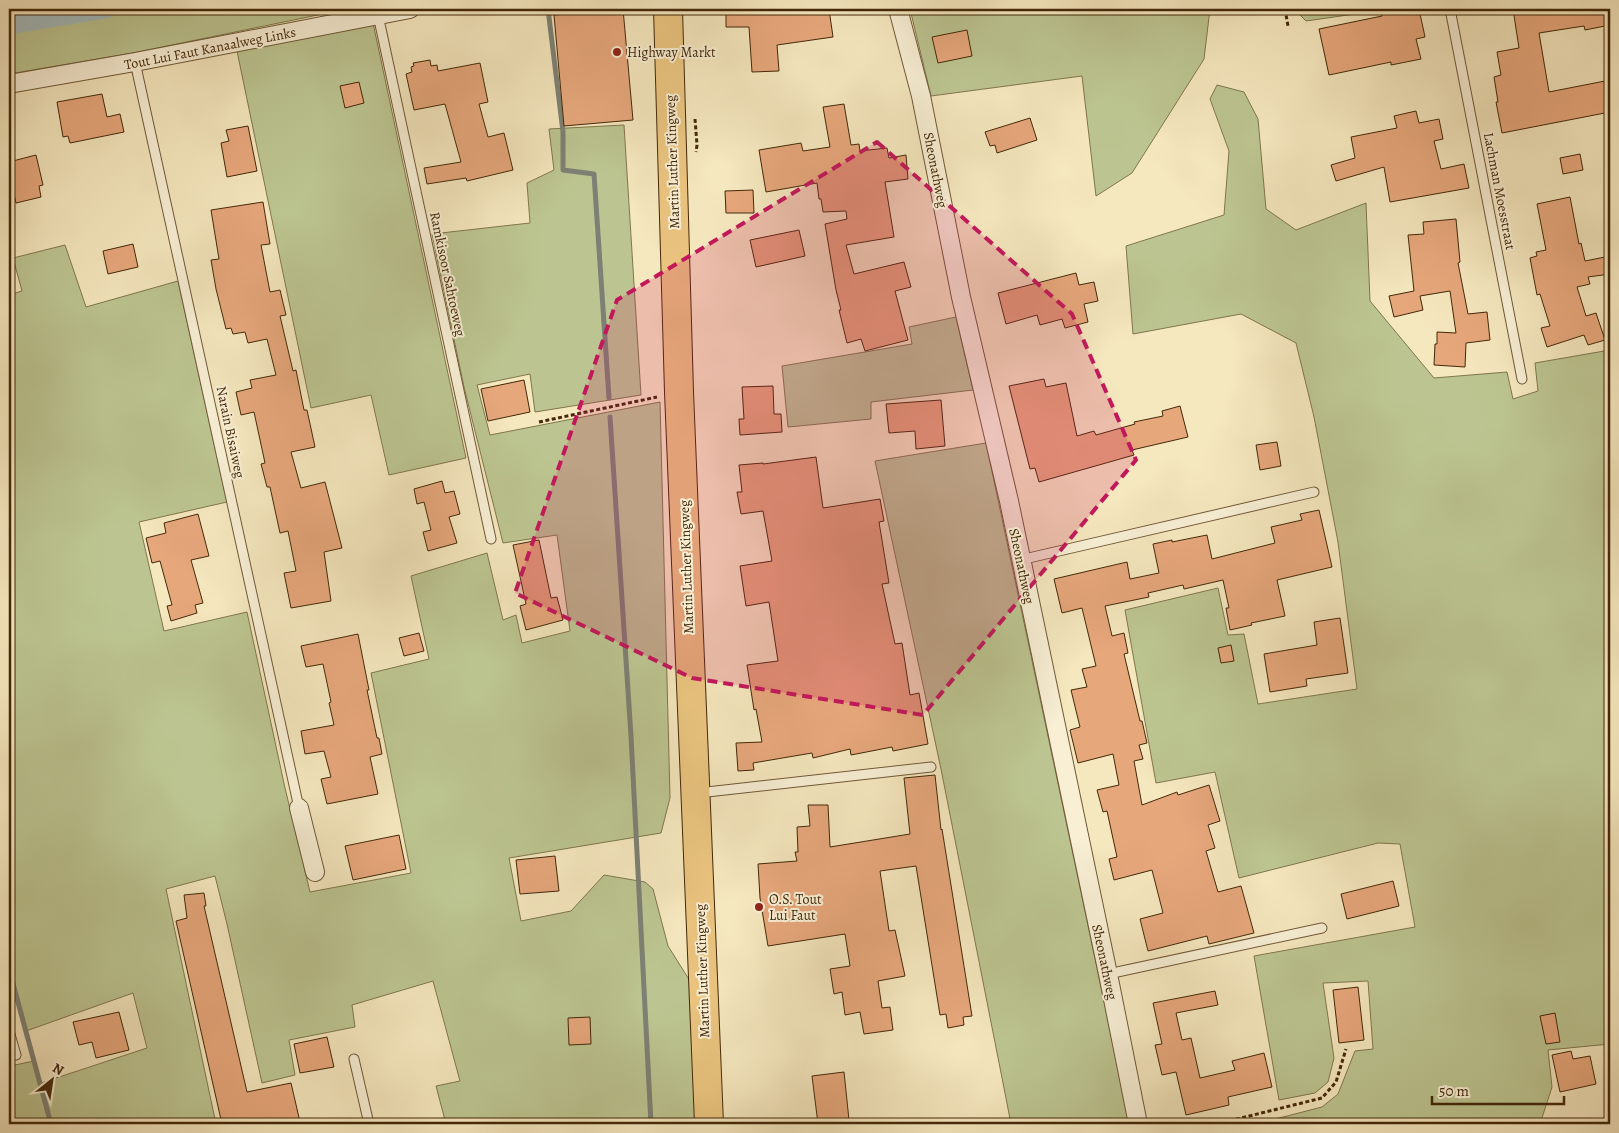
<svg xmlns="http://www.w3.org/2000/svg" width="1619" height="1133" viewBox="0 0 1619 1133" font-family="Alegreya,serif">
  <rect width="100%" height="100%" fill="#f5e7be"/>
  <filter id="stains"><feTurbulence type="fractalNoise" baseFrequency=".004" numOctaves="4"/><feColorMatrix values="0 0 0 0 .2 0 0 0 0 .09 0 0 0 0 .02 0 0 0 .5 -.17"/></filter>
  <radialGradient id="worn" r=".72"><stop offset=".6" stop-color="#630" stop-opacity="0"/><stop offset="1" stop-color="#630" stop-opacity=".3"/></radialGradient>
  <!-- green -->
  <path fill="#bcc591" stroke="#80764d" d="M106 9H347L133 53 9 74V25Z
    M910 9H1210L1204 59 1132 173 1096 196 1082 76 931 96Z
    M1294 9H1375L1376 11 1306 21Z
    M373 23 466 458 389 475 371 395 311 408 237 51Z
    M1217 85 1244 92 1258 119 1266 209 1296 230 1366 203 1370 301 1434 378 1507 372 1513 399 1538 391 1535 363 1610 350V1044L1548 1050 1552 1087 1540 1124H1256L1322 1107 1338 1094 1355 1051 1373 1049 1368 981 1323 983 1334 1058 1328 1082 1315 1093 1279 1100 1254 956 1415 927 1400 844 1378 843 1239 878 1215 772 1156 783 1125 610 1218 588 1228 635 1244 634 1258 704 1357 689 1338 542 1314 417 1296 343 1241 314 1133 334 1126 246 1224 215 1229 151 1210 99Z
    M624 125 641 395 535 412 530 374 477 385 490 435 660 402 670 798 661 833 509 858 521 921 571 911 604 875 645 882 653 889 668 946 690 981 697 1124H446L436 1086 460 1081 433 981 352 1005 355 1027 289 1040 295 1075 262 1083 227 924 215 876 166 889 216 1124H9V1050L15 1065 34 1061 41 1083 147 1048 133 993 26 1031 9 969V295L22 291 13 258 65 245 86 307 178 281 227 502 139 522 164 631 247 612 285 788 310 892 411 873 371 673 429 659 411 576 487 553 503 620 516 615 522 643 570 631 557 535 503 543 464 387 432 234 530 223 527 183 554 170 549 129Z
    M956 317 973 390 871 402V419L788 427 782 366 912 344 909 327Z
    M986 443 1130 1124H1011L1004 1088 941 769 875 461Z"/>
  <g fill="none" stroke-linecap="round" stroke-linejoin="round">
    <!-- stream -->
    <path stroke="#7d8175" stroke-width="5" d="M548 9 563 132V170L594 174 609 398
      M610 417 631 736 651 1124
      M9 969 51 1124"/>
    <!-- canal -->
    <path stroke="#a3bcbd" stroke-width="19" d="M9 25 106 9"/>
  </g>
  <!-- building -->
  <path fill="#e6a77b" stroke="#432809" d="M623 9 633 120 564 126 554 15Z
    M726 9H829L833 37 777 45 779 71 752 72 749 27H726Z
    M1381 9H1419L1425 37 1416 39 1421 59 1391 65V62L1329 75 1319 29 1382 16Z
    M1513 9H1610V25L1585 30 1584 26 1539 33 1549 92 1610 80V112L1502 133 1496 102H1498L1494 77 1501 75 1497 52 1519 48Z
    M967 30 972 56 938 63 932 37Z
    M430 60 431 66 437 65 438 71 480 63 488 102 479 104 488 137 504 133 513 170 467 181 466 178 427 184 424 168 461 162 445 104 414 110 406 74 412 72 411 67 414 66 413 63Z
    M359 82 364 103 345 108 340 86Z
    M102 94 107 117 120 114 124 132 70 143 68 136 63 137 57 102Z
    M844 104 851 145 859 144 860 151 887 148 889 158 906 155 908 179 885 182 894 237 846 245 854 274 904 262 911 287 895 291 908 340 865 351 861 339 847 343 839 310H841L836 290 825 224 847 219 846 211 823 212 821 199H819L817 183 766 192 759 150 801 143 803 151 830 147 823 107Z
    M1416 111 1419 123 1439 119 1443 139 1434 141 1441 169 1464 164 1469 188 1390 202 1384 167 1336 181 1331 165 1355 158 1351 137 1397 128 1394 116Z
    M1030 118 1037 140 997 153 995 145 990 146 985 132Z
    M248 126 257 171 227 177 221 143 229 141 226 130Z
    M1580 154 1583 170 1563 174 1560 158Z
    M36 155 43 185 39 186 41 197 16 203 9 173V162Z
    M753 190 754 213H726L725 191Z
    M1570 197 1579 244 1581 243 1585 261 1610 256V274L1588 277 1590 284 1577 287 1586 316 1596 313 1605 340 1588 345 1584 335 1547 347 1541 328 1550 326 1540 294 1537 295 1530 258 1537 256 1536 252 1546 250 1537 204Z
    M263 202 270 244 261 245 270 292 280 290 286 315 280 316 293 371 296 370 304 410H307L315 447 291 452 301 488 325 482 342 548 324 552 331 601 291 608 284 573 296 571 288 531 280 533 270 487H267L261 464 265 463 254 412 241 415 236 392 252 388 250 380 276 375 267 339 248 343 245 332 233 334 231 328 226 329 216 289 211 260 219 259 211 210Z
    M1456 219 1460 262 1458 263 1468 314 1487 312 1490 340 1466 343 1465 367 1434 365 1435 344H1437V332L1456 333 1450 291 1420 296 1423 310 1394 317 1389 296 1414 291 1408 235 1424 234 1423 222Z
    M799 230 805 256 756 267 750 240Z
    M133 244 138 267 108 274 103 251Z
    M1076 273 1079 285 1094 282 1098 301 1084 304 1088 322 1065 328 1062 319 1040 325 1037 315 1006 324 998 293Z
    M1044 379 1046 387 1066 383 1077 436 1094 431 1096 435 1135 424 1134 422 1163 416 1162 411 1180 406 1188 437 1132 450 1134 455 1039 482 1035 468 1030 469 1009 386Z
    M524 380 530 412 488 421 481 389Z
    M773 386 774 414H781L782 432 740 435 739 419H744L742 387Z
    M941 400 945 446 916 449 915 431 889 433 886 404Z
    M1277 442 1281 466 1260 470 1256 445Z
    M816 457 823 508 880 499 884 521 879 522 889 583 882 584 895 644 902 643 910 695 919 693 928 744 893 751 892 747 851 755 850 749 813 758 812 753 753 763 754 770 738 771 736 743 762 742 756 709 754 710 747 665 778 661 769 602 746 606 740 566 772 561 763 511 741 514 737 492H742L739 465 763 463V464Z
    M442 481 445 493 454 491 460 514 449 517 457 543 428 551 423 532 431 530 424 502 417 504 414 489Z
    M1319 510 1332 567 1277 580 1285 616 1251 623 1252 625 1230 630 1226 608H1229L1223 580 1184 589 1183 585 1148 593 1149 597 1105 606 1112 636 1124 633 1128 653 1124 654 1140 721H1142L1147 743 1139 745 1143 759 1134 761 1142 805 1177 792 1178 795 1209 785 1220 821 1208 825 1215 848 1206 851 1218 892 1241 886 1254 933 1209 944 1207 936 1148 951 1140 919 1163 913 1152 870 1114 880 1109 859 1117 857 1107 811 1103 812 1097 790 1119 785 1113 754 1078 763 1070 730 1080 727 1071 690 1087 687 1082 669 1096 666 1082 608 1062 613 1054 579 1127 562 1130 579 1159 573 1153 544 1172 540V542L1207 535 1212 559 1275 543 1271 527 1302 520 1300 514Z
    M198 514 209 556 191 560 203 603 195 605 197 613 171 621 167 606 172 605 160 561 152 563 146 538 166 533 164 523Z
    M539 540 551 598 557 597 563 620 526 630 520 606 526 604 513 545Z
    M1340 618 1348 673 1306 679 1307 686 1270 692 1264 654 1317 645 1314 622Z
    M419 633 424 651 404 656 399 638Z
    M358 634 369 690H367L377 738H379L382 754 370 757 378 794 327 804 321 779 331 777 324 751 305 754 301 731 334 725 329 703 331 702 323 664 306 667 301 646Z
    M1231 645 1234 661 1221 663 1218 648Z
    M935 775 941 830 942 829 972 1016 963 1017 964 1025 948 1028 946 1014 940 1015 916 866 880 871 889 931 895 930 905 976 878 981 882 1008 890 1007 893 1030 864 1034 860 1012 845 1015 842 992 834 994 830 969 850 966 845 934 768 946 760 898 758 864 797 861 795 852H798L797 827 810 826 808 805H828L830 847 910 834 904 778Z
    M399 835 406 869 353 880 345 846Z
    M555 856 559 891 520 894 516 860Z
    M1393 881 1399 906 1347 919 1341 894Z
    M204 893 206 906H204L247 1092 291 1083 300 1122 289 1124H222L176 921 187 918 184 895Z
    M1358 987 1364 1040 1339 1043 1333 990Z
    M1215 991 1218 1005 1176 1013 1182 1040 1191 1038 1200 1078 1235 1070 1232 1061 1264 1053 1272 1087 1228 1097 1229 1105 1186 1115 1176 1072 1162 1075 1155 1045 1162 1044 1153 1003Z
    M119 1012 129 1050 96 1058 92 1042 79 1045 73 1022Z
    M1555 1013 1560 1042 1546 1044 1540 1016Z
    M590 1017 591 1044 569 1045 568 1018Z
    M327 1037 334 1067 300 1073 294 1044Z
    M1571 1051 1573 1059 1590 1056 1596 1084 1560 1092 1552 1055Z
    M844 1072 849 1120 818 1124 812 1076Z"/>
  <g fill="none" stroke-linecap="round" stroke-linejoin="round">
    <defs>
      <path id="service" d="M1450 9 1522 379
        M378 15 491 539
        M135 62 299 808
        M1020 560 1314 492
        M698 793 931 767
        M1108 974 1322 928
        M9 1031 16 1055
        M354 1059 369 1124"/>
      <path id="minor" d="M898 9 921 96 961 297 1009 501 1108 974 1138 1124
        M9 84 135 62 410 9
        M299 808 315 872"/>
      <path id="primary" d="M668 9 679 392 709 1124"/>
    </defs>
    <!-- service casing -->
    <use href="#service" stroke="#705836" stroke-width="11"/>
    <!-- minor casing -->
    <use href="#minor" stroke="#705836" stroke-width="20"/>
    <!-- primary casing -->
    <use href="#primary" stroke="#432809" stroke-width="30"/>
    <!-- path -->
    <path stroke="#432809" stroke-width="3" stroke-dasharray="4 2.5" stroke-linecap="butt" d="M1285 9 1288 26
      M695 119 697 145 696 152
      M539 422 657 397
      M1217 1124 1322 1098 1336 1082 1346 1049"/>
    <!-- service -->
    <use href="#service" stroke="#f8efd5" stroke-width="9"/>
    <!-- minor -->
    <use href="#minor" stroke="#f8efd5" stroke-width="18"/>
    <!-- primary -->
    <use href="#primary" stroke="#eac47f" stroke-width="28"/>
  </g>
  <!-- marked area -->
  <path fill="#c2185b" fill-opacity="0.2" stroke="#c2185b" stroke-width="4" stroke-dasharray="10 6" stroke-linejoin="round" d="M877 142 1072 314 1136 460 923 715 692 678 515 593 617 300Z"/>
  <!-- markers -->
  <g fill="#8f2418" stroke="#f8efd5" stroke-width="2">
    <circle cx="617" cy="52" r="5"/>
    <circle cx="759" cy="907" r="5"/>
  </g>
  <g text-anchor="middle" stroke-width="4" stroke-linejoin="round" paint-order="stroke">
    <!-- street labels -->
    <g font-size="14" fill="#432809" stroke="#f8efd5">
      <text transform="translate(210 48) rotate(-11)" y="5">Tout Lui Faut Kanaalweg Links</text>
      <text transform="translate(672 162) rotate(-92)" y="5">Martin Luther Kingweg</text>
      <text transform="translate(936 170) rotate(79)" y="5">Sheonathweg</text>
      <text transform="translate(1500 191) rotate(79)" y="5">Lachman Moesstraat</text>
      <text transform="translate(448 274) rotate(78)" y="5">Ramkisoor Sahtoeweg</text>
      <text transform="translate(231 432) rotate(78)" y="5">Narain Bisaiweg</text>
      <text transform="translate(1022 566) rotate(78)" y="5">Sheonathweg</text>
      <text transform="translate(686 567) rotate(-92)" y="5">Martin Luther Kingweg</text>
      <text transform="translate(1105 962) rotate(78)" y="5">Sheonathweg</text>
      <text transform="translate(702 971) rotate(-92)" y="5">Martin Luther Kingweg</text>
    </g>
    <!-- poi labels -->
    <g font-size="14" fill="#432809" stroke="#f8efd5" text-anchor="start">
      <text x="627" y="57">Highway Markt</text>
      <text x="769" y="904">O.S. Tout<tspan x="769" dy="16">Lui Faut</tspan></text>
    </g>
  </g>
  <!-- margin -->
  <rect width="1619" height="1133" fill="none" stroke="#f5e7be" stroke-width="30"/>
  <rect x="10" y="10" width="1599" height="1113" fill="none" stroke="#432809" stroke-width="2.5"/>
  <rect x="15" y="15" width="1589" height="1103" fill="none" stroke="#432809"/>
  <!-- north arrow -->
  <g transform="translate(52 1080) rotate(30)" stroke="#f8efd5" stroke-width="4" paint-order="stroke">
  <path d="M0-4L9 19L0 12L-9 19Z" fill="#432809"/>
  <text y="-8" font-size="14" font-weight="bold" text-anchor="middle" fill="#432809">N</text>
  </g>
  <!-- scale -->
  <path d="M1432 1096v8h132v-8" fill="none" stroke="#432809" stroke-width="2.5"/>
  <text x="1439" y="1096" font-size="15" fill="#432809" stroke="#f8efd5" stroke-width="4" paint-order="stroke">50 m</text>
  <rect width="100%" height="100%" filter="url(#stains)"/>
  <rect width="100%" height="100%" fill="url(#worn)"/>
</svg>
